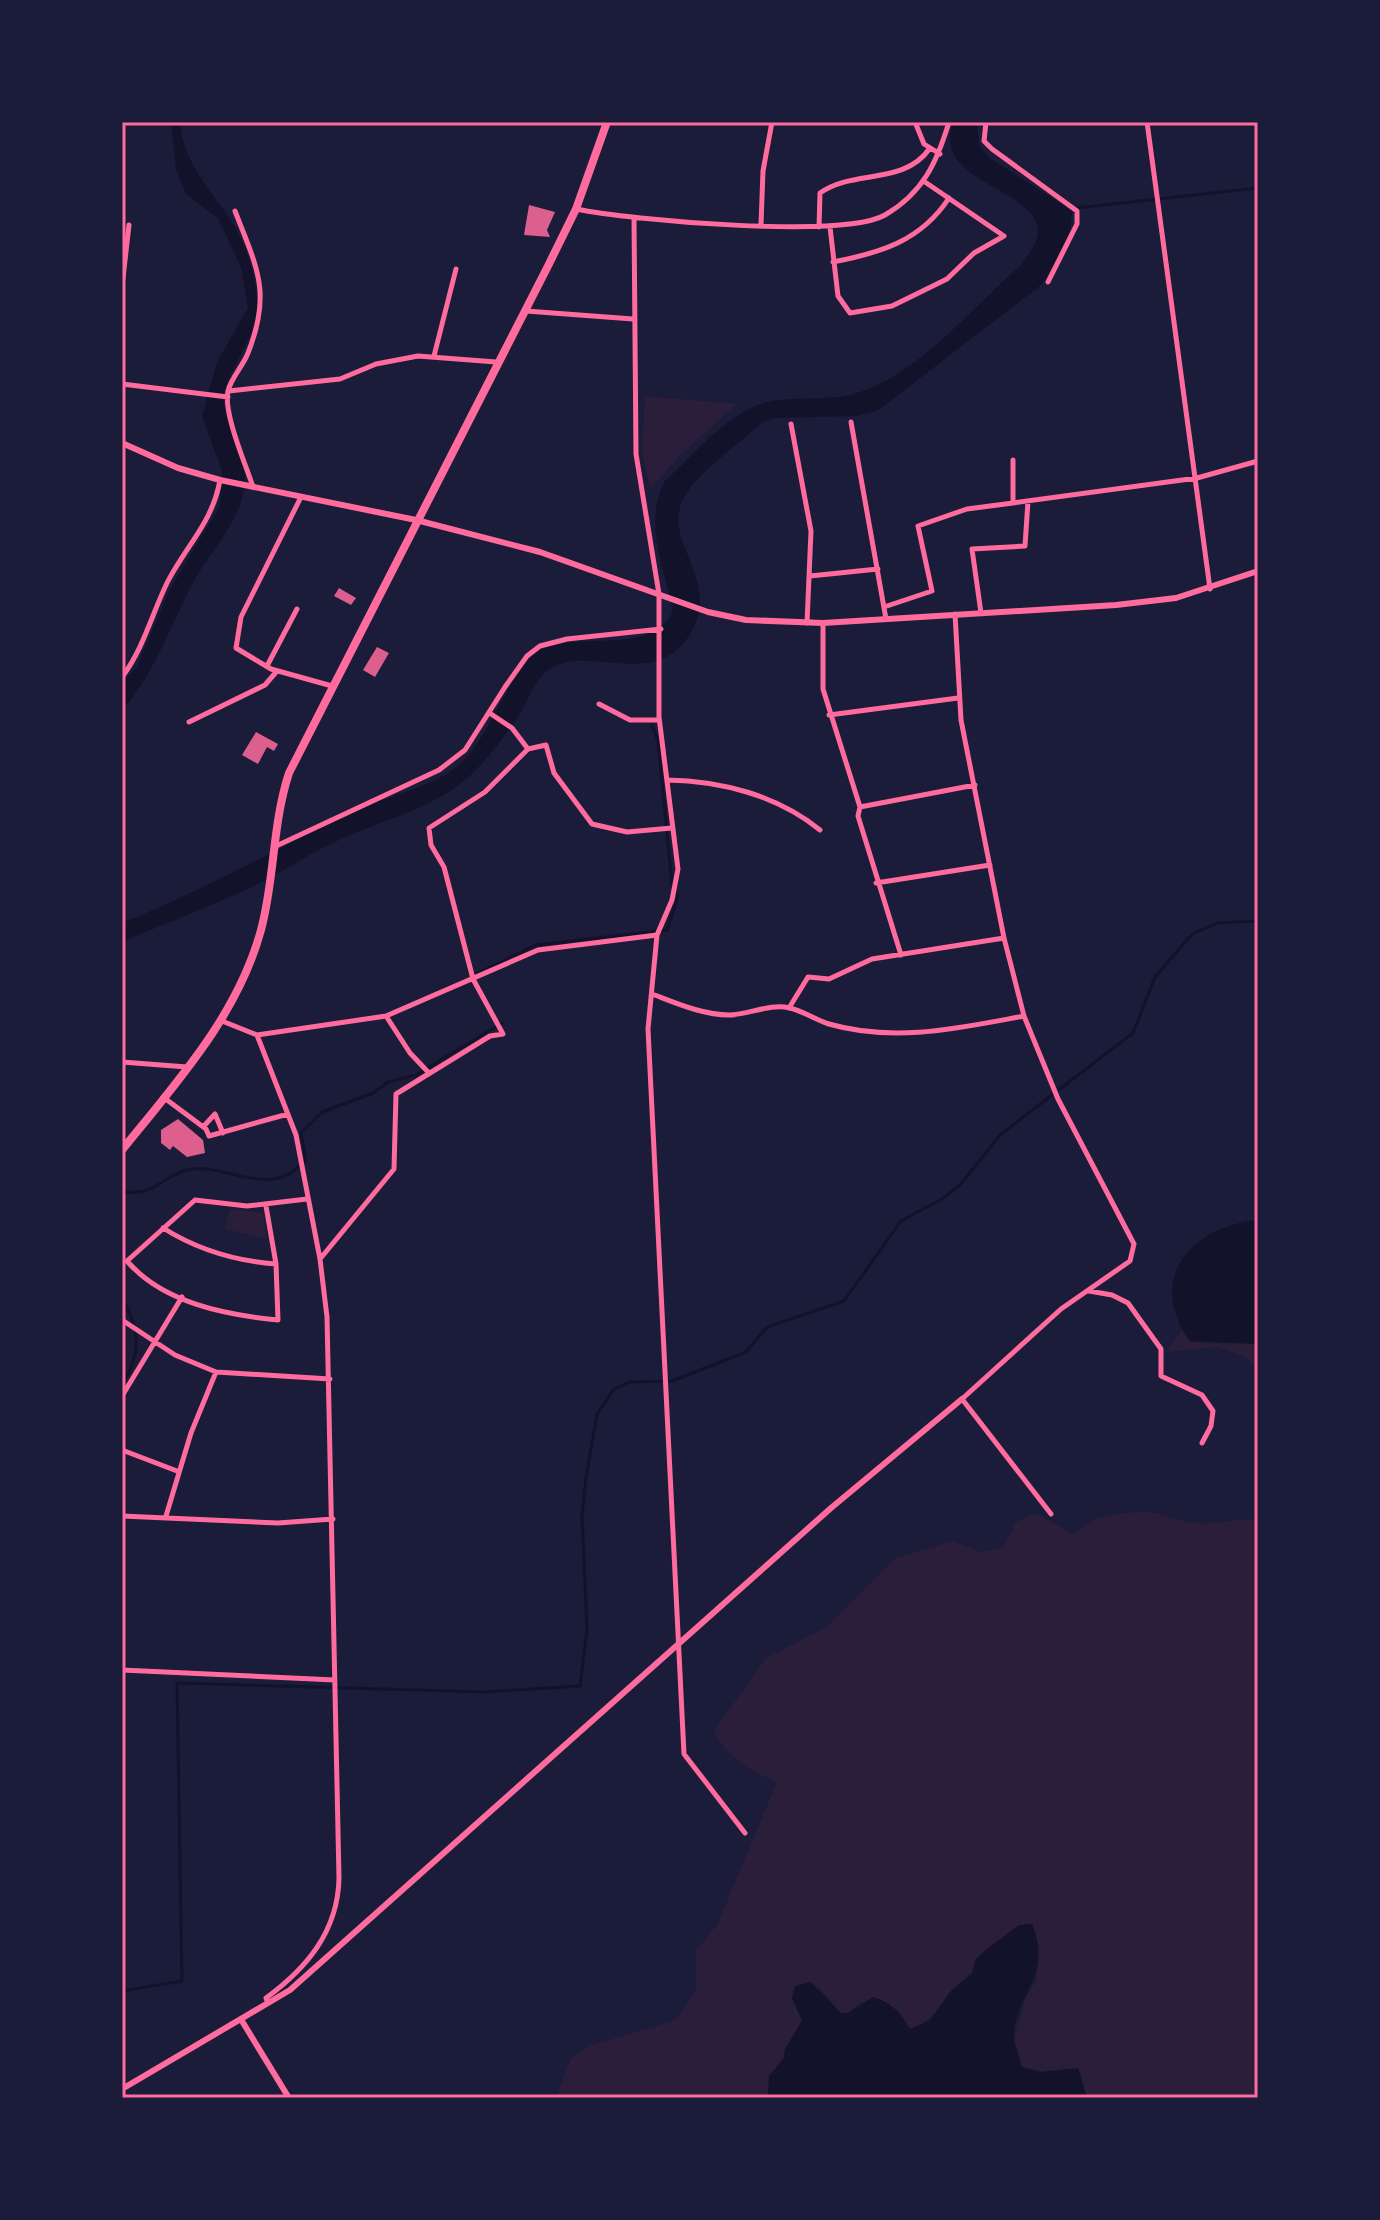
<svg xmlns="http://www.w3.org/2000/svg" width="1380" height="2220" viewBox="0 0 1380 2220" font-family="Montserrat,sans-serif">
  <rect width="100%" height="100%" fill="#1b1b3a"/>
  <!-- green -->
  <path fill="#2a1e3b" d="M645 396 737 404 679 456 650 489 642 450Z
    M230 1209 263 1213 267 1239 225 1229Z
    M1182 1330 1190 1341C1212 1345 1234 1342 1258 1344V1370L1245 1357 1218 1347 1167 1352Z
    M1036 1513 1072 1534C1083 1530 1088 1521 1098 1518 1113 1514 1139 1510 1154 1513 1173 1517 1187 1525 1209 1523 1226 1522 1240 1519 1258 1519V2098H1087L1078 2068 1041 2072 1022 2067 1014 2039 1026 1997 1036 1981 1038 1957C1018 1961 987 1963 970 1975 946 1991 939 2021 910 2029L898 2009 861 2002 848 2013H840L820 1988 792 1998 802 2020 785 2049 784 2058 769 2076 768 2098H556L571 2058 592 2045 676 2020 696 1990V1950L717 1925 777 1782C753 1773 725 1756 714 1731L765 1659 828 1626 896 1558 952 1541 981 1552 1004 1547 1016 1522Z"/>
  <!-- water -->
  <path fill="#12122b" d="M171 122H180C182 162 213 192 233 224 246 244 258 281 257 306 257 338 229 366 223 397 224 425 246 453 245 480 243 522 208 552 190 588 168 632 154 673 122 711V683L137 667 170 589 220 506 222 471 202 416 217 362 248 308 241 267 218 218 186 194 176 169Z
    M954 122H977L979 145 988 157 1072 211C1072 237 1055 264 1041 285L877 411 855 416 775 418 763 422C741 442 698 472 684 497 659 543 728 583 686 640 650 688 586 644 550 669 535 678 529 699 520 714 504 737 484 765 461 783 427 810 380 821 341 839 311 852 285 871 256 885 212 906 166 923 122 942V923C207 889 286 843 370 805 400 792 439 785 463 761 490 736 511 668 539 651 577 629 651 658 673 611 664 567 643 523 665 481 698 452 731 406 778 400 807 397 835 401 863 391 920 372 976 304 1021 265 1028 255 1037 244 1038 232 1040 189 928 182 954 122Z
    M1258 1220V1344L1190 1341C1145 1279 1191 1226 1258 1220Z
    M1032 1924C1054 1977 1013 1996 1014 2037 1014 2046 1020 2058 1022 2067L1041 2072 1078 2068 1087 2098H768L769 2076 784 2058 785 2049 802 2021 792 1998 795 1986 811 1982 841 2013H848L873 1997C894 2004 898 2012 910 2029L930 2020 950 1992 972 1973 975 1960 988 1948 1019 1925Z"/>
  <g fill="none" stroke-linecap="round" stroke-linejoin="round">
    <!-- stream -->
    <path stroke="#12122b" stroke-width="3" d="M1076 208 1258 188
      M476 974 536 945 667 930 678 896 672 884 658 741 652 725
      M122 1192C160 1196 161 1174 192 1169 222 1165 263 1192 292 1172 298 1168 299 1164 306 1161L301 1133 322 1112 373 1093 388 1082 416 1075 502 1023
      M122 1298C140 1329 142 1354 122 1384
      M122 1991 182 1981 177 1683 484 1692 580 1686 587 1630 582 1515 586 1478 597 1414 614 1389 630 1382 672 1381 746 1352 767 1327 844 1301 901 1221 942 1199 961 1184 1000 1135 1133 1033 1155 977 1192 934 1217 923 1258 921"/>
  </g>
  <!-- building -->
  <path fill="#dd5f8e" d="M529 205 555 212 547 230 550 237 524 235Z
    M339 588 356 598 351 605 334 596Z
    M377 647 389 653 375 677 363 670Z
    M256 732 278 744 274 751 267 747 258 764 242 755Z
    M178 1119 203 1140 205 1153 187 1157 173 1146 170 1150 161 1143V1130Z"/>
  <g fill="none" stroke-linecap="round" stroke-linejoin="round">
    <!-- minor -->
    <path stroke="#ff6b9d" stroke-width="5" d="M915 122 924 144 940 154
      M986 122 984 141 992 149 1077 211V224L1048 282
      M1147 122 1210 589
      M576 209C629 220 843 239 885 215 923 193 937 162 949 122
      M235 211C257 268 272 292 248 353 243 366 231 378 228 391 223 413 246 465 253 487
      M634 218 636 454 659 594V717L678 869 672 900 657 935 648 1029 684 1754 745 1833
      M761 224 763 171 772 122
      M819 227 820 193C853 169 904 186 930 148
      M830 227 838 296 850 313 892 306 947 279 974 253 1004 236 925 182
      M833 262C880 253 921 241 949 198
      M122 287 129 225
      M526 311 633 319
      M434 356 456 269
      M122 384 228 397
      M229 391 340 379 376 364 418 356 496 362
      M851 422 886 619
      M791 424 811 531 807 623
      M1013 460V503L1197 478 1258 461
      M301 497 241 617 236 648 271 669 332 686
      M810 576 878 569
      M884 607 932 591 918 526 967 509 1013 503
      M981 613 972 549 1025 546 1028 501
      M955 614 961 720 1004 938 1024 1016 1058 1099 1134 1244 1130 1261 1061 1309 962 1399 1051 1514
      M823 623V689L860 807 858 816 901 955
      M267 666 297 609
      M122 677C144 648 152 613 168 581 187 545 213 521 220 480
      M599 704 630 720H659
      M491 714 512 728 528 749
      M829 715 958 698
      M189 722 265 685 277 671
      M667 780C721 781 777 795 820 830
      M860 807 975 785
      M274 847 439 770 465 750 505 687 527 656 540 646 567 639 661 629
      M876 883 990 865
      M652 994C676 1003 703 1015 729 1015 749 1015 769 1003 790 1008 803 1011 816 1020 829 1024 895 1043 959 1028 1024 1016
      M789 1008 808 977 829 979 872 959 1004 938
      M386 1016 410 1053 429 1073
      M222 1021 257 1035 386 1016 538 950 657 935
      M257 1035 296 1135 320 1259 327 1317 339 1878C338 1931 307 1968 266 1998L268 2003
      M122 1062 187 1067
      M163 1097 206 1129 209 1136 288 1114
      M203 1127 215 1114 223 1133
      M266 1206 276 1264 278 1320C226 1315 163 1303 127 1261L195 1200 247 1206 307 1199
      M163 1228C198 1250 235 1261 276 1264
      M320 1259 394 1169 396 1094 490 1036 503 1034 473 979 444 867 431 845 429 828 485 792 528 749 546 745 554 773 592 824 627 832 672 828
      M1089 1291 1112 1295 1128 1303 1161 1349V1376L1202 1395 1213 1411 1211 1426 1202 1443
      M122 1320 175 1355 216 1372 330 1379
      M122 1396 182 1297
      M122 1450 177 1471
      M122 1516 278 1523 333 1519
      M166 1516 191 1433 216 1372
      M122 1670 335 1680"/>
    <!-- tertiary -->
    <path stroke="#ff6b9d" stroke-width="6" d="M122 443 178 468 220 480 416 520 540 552 708 612 746 620 823 623 1116 605 1176 598 1258 571
      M242 2021 289 2098
      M122 2089 290 1990 831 1508 962 1399"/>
    <!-- primary -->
    <path stroke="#ff6b9d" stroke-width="8" d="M122 1150C177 1082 238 1015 261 930 275 878 272 825 289 773L548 266 576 209 607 122"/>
  </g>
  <!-- border -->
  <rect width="1380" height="2220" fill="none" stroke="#1b1b3a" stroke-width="248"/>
  <rect x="124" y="124" width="1132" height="1972" fill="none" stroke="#ff6b9d" stroke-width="3"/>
</svg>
